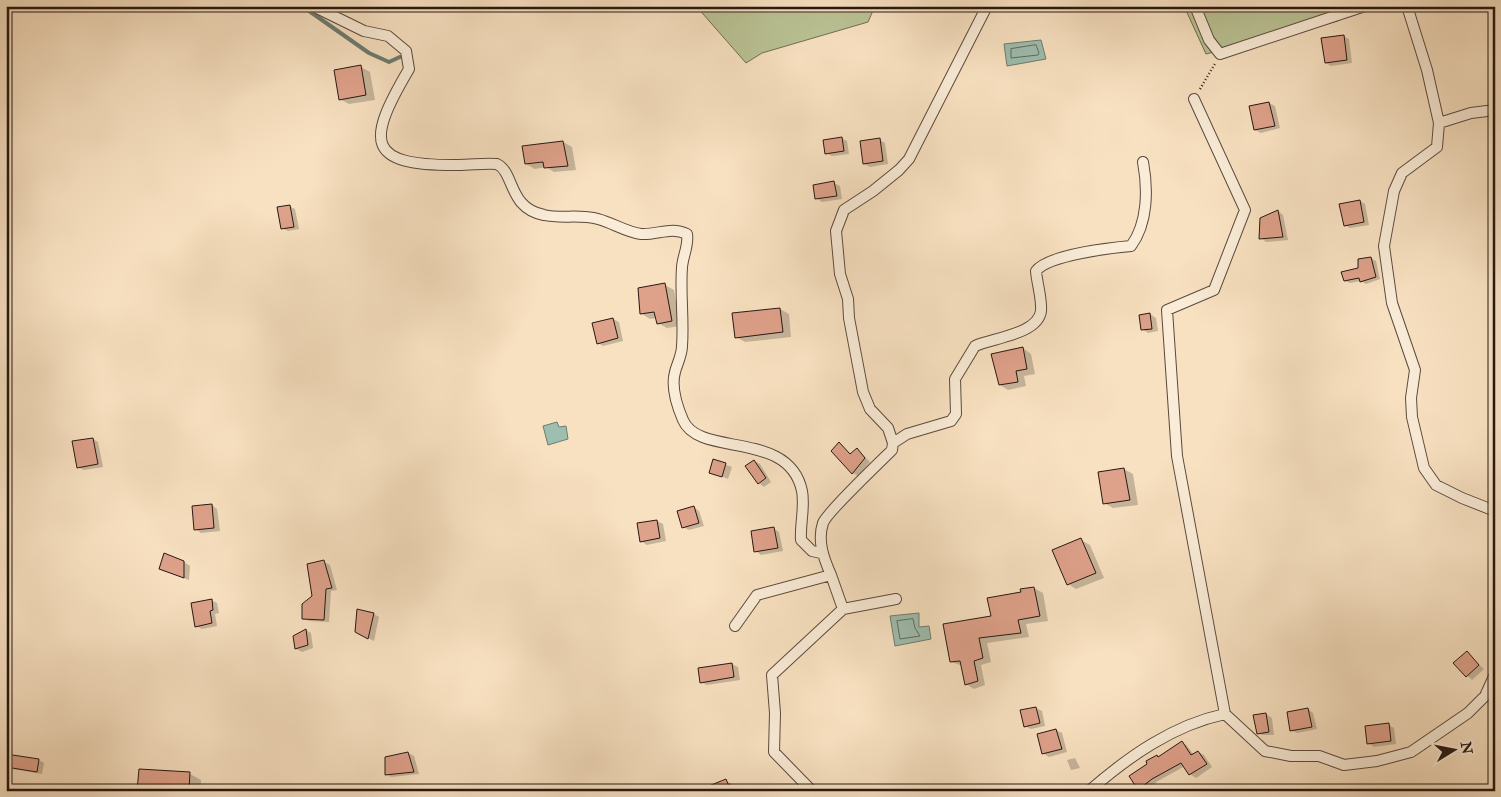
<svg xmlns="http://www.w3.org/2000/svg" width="1501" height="797" viewBox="0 0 1501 797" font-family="'IM FELL Double Pica',serif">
  <rect width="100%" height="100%" fill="#f8e1c1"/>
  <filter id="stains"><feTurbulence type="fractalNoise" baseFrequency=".004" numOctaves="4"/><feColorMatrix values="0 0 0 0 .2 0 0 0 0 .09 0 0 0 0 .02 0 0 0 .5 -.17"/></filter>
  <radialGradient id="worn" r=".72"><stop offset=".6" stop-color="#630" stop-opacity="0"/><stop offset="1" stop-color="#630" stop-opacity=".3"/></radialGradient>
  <!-- green -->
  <path fill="#bac395" stroke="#706e54" d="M696 6H875L868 22 762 53 746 63Z
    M1184 6H1333L1338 21 1206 54Z"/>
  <!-- water -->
  <path fill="#9ebeaf" stroke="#6e7c70" d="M1041 40 1046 59 1007 66 1004 44Z
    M557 422 559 427 566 426 568 439 548 445 543 426Z
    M919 613V627L929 626 931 639 895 646 890 616Z"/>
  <!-- shadow -->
  <path fill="#0003" d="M1343 36 1349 39 1352 63 1331 66 1326 63Z
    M361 67 370 72 375 100 349 104 340 99Z
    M1269 103 1275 106 1280 128 1261 133 1255 130Z
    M841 138 847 141 849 154 832 156 826 153Z
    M880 140 885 143 888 164 870 167 864 164Z
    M563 142 572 147 576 170 554 172 546 167 535 169 526 164 524 147Z
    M834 183 840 186 842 199 822 202 816 198Z
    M1360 201 1365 204 1369 225 1350 228 1345 225Z
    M289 206 295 209 299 229 288 231 282 228Z
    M1278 211 1283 215 1288 240 1266 242 1261 238Z
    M1371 258 1376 261 1380 279 1366 284 1361 281 1350 283 1345 281Z
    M665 285 674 290 680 326 667 328 658 323 657 318 650 319 642 314Z
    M780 309 789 314 791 337 745 342 736 337 733 314Z
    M1150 314 1156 318 1158 331 1148 333 1142 329Z
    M613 319 619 322 623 341 603 346 598 343Z
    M1023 348 1031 354 1035 374 1024 376 1026 386 1008 390 1000 385Z
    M93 439 98 442 103 467 84 470 78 467Z
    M839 444 851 454 857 449 870 462 858 476 853 473Z
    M714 460 732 467 728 479 711 472Z
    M754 461 760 464 771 482 764 487 759 483Z
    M1124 469 1133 474 1138 505 1113 508 1104 503 1100 473Z
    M212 505 217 509 220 531 201 533 195 529Z
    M694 507 699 511 704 526 689 530 683 527Z
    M657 521 663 524 666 541 647 545 641 541Z
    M773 528 779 532 783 551 761 555 756 551Z
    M1081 540 1090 545 1104 578 1076 589 1068 584Z
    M184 562 190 566 189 580 161 569Z
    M324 562 330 565 337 590 331 591 329 622 309 621 303 618 314 597Z
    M1034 588 1043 593 1048 621 1026 624 1029 637 987 643 991 662 981 665 985 685 974 689 966 684 963 666 951 662 1022 593V590Z
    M211 600 217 603 219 613 215 614 217 626 202 629 196 626Z
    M374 614 379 617 374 641 362 635Z
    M306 630 311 633 313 648 302 652 296 649 294 636Z
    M1467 653 1484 669 1472 680 1455 664Z
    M732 664 738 667 740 680 707 685 701 682Z
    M1036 708 1042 711 1045 726 1031 729 1025 726Z
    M1308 709 1313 713 1317 729 1297 733 1291 730Z
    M1266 714 1272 718 1274 735H1262L1257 732 1254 716Z
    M1389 725 1394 728 1396 744 1374 747 1368 743Z
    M1056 730 1062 733 1067 752 1049 757 1043 753Z
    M1182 742 1187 746 1194 755 1198 752 1204 755 1212 767 1196 778 1190 774 1185 766 1158 781 1146 791 1139 789Z
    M408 753 414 756 419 774 391 777 386 774Z
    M6 755 39 760 44 763 42 774 6 768Z
    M1075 758 1080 768 1071 770 1067 760Z
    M190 774 201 780V786L207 785 217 791H138Z
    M726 781 732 784 735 791H702Z
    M1301 787 1306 791H1279Z
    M760 788 770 791H760Z"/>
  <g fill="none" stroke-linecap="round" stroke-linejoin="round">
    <!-- shore -->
    <path stroke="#626b60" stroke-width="1" d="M1036 45 1039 53 1038 55 1011 58V49Z
      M913 619 915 628 920 636 900 639 897 621Z"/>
    <!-- stream -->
    <path stroke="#6e7c70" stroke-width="4" d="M302 6 369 53 389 62 402 56"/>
  </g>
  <!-- building -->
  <path fill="#dea18a" stroke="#261812" d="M1344 35 1347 60 1325 63 1321 38Z
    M361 65 366 95 339 100 334 70Z
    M1269 102 1275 126 1254 130 1249 106Z
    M842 137 844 151 825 154 823 140Z
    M880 138 883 161 863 164 860 141Z
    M563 141 568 166 544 168 543 162 525 164 522 146Z
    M834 181 837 196 815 199 813 185Z
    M1360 200 1364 222 1344 226 1339 204Z
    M290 205 294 227 281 229 277 207Z
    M1278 210 1283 237 1259 239 1260 218Z
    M1371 257 1376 277 1360 282 1359 278 1344 281 1341 272 1358 268V259Z
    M665 283 672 321 657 324 654 312 640 314 638 288Z
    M780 308 783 332 735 338 732 313Z
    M1150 313 1152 329 1141 330 1139 315Z
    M613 318 618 338 597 344 592 323Z
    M1023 347 1027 369 1016 371 1018 382 999 385 991 354Z
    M93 438 98 464 77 468 72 441Z
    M839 442 850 454 857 448 865 458 852 474 831 451Z
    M713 459 726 463 722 477 709 473Z
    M754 460 766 478 758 484 745 466Z
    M1124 468 1130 500 1103 504 1098 472Z
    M212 504 214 528 194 530 192 506Z
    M694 506 699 523 682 528 677 511Z
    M657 520 660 538 640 542 637 523Z
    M774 527 778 548 754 552 751 531Z
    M1081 538 1096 573 1067 585 1052 550Z
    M164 553 184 561V578L159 569Z
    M324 560 332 588 326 589 324 620 302 619V604L312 596 307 564Z
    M1034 587 1040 616 1018 620 1021 633 979 638 983 658 974 661 978 681 965 685 960 661 950 662 943 624 991 616 987 598 1021 592 1020 589Z
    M212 599 213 610 210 611 212 623 195 627 191 603Z
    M357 609 374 613 368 639 355 632Z
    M306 629 308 645 295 649 293 636Z
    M1467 651 1479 665 1466 677 1453 663Z
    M732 663 734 677 700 683 698 668Z
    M1036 707 1040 723 1024 727 1020 710Z
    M1308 708 1312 727 1290 731 1287 712Z
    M1266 713 1269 732 1257 734 1253 715Z
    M1389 723 1391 741 1367 744 1365 726Z
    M1056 729 1062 749 1042 754 1037 734Z
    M1182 741 1191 755 1198 751 1207 764 1189 775 1181 763 1152 779 1138 790 1129 776 1147 764 1146 761 1157 755 1158 757Z
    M408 752 414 772 385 775V757Z
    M6 754 39 759 37 772 6 767Z
    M139 769 190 772 189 791H137Z
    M726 779 731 791H699V790Z"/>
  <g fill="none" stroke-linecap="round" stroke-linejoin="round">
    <defs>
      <path id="minor" d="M313 6 364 31 388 36 406 51 409 69C366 142 365 166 458 165 472 165 484 163 497 164 515 173 508 208 544 215 561 219 580 214 598 219 613 223 626 232 641 234 658 235 671 226 687 234 689 245 683 255 682 267 680 293 684 320 682 346 682 355 677 364 675 372 671 386 677 406 683 420 699 458 789 429 802 491 805 506 800 524 801 540L812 551 821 553
        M1195 6 1209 40 1220 54 1365 6
        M1407 6 1427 70 1439 123
        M1194 99 1245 210 1214 290 1167 310 1177 456 1225 714
        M1495 110 1471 113 1439 123 1437 147 1402 173 1394 191 1384 246 1392 303 1415 370 1411 398 1412 417 1424 468 1436 485 1462 498 1495 511
        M893 443 907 434 951 421 956 414 955 379 975 346C993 338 1038 334 1041 311 1042 298 1037 284 1036 271 1048 255 1110 248 1131 246 1148 223 1148 189 1143 162
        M831 575C824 559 817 541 823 523 827 512 881 461 892 450L893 443 888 428 870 409 863 392 849 318 848 299 840 274 836 231 844 210 873 191 899 170 909 159 987 6
        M735 626 757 595 831 575 843 609 896 599
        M812 791 774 752 775 713 772 675 843 609
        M1089 791C1128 757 1173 725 1225 714L1265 751 1291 756H1319L1344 765 1377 761 1411 752 1468 713 1485 696 1495 674"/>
    </defs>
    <!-- minor casing -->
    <use href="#minor" stroke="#5a4a3e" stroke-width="12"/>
    <!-- path -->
    <path stroke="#261812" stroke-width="2.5" stroke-dasharray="1 2.5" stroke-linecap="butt" d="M1200 89 1216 62"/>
    <!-- minor -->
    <use href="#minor" stroke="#faecd7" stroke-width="10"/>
  </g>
  <!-- margin -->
  <rect width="1501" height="797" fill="none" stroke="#f8e1c1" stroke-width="25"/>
  <rect x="8" y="8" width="1486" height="782" fill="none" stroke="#261812" stroke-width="2.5"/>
  <rect x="12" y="12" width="1476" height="772" fill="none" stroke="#261812"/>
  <!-- north arrow -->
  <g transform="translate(1454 750) rotate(80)" stroke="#faecd7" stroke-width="4" paint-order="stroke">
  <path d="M0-4L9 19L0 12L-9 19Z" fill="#261812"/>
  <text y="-8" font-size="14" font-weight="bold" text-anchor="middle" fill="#261812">N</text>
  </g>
  <rect width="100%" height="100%" filter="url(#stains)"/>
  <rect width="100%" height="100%" fill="url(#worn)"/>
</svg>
